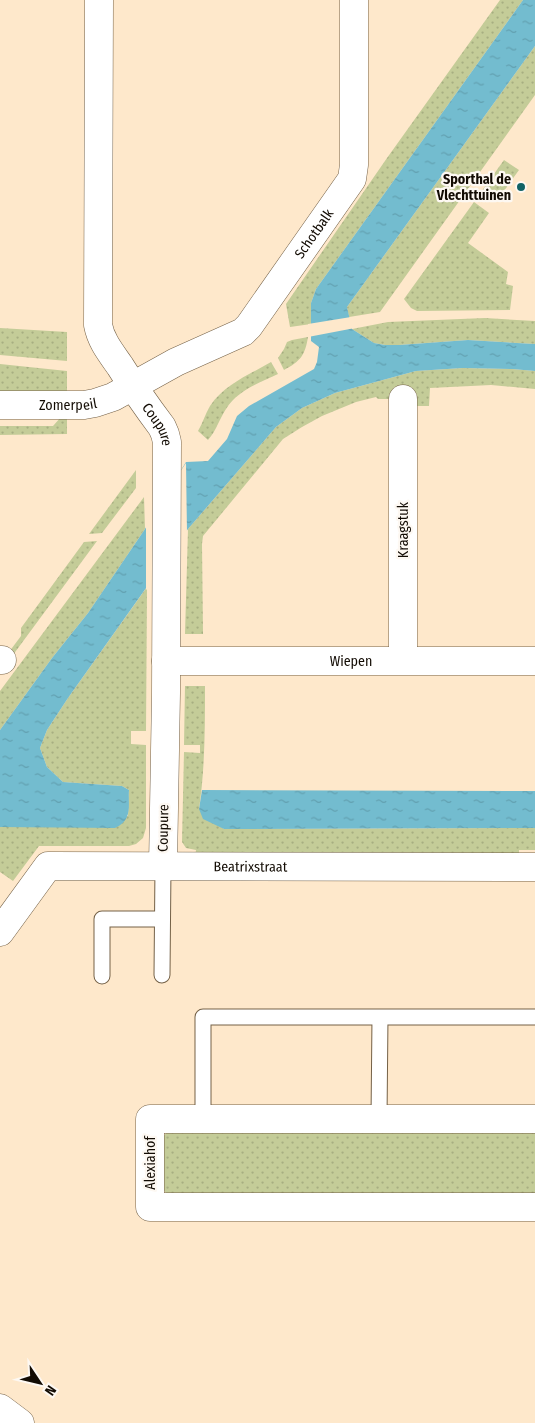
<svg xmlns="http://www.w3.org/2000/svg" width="535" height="1423" viewBox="0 0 535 1423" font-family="'Fira Sans Condensed',sans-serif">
  <defs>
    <pattern id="grass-dots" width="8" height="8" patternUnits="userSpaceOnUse" patternTransform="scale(1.25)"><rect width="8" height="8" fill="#c4cc98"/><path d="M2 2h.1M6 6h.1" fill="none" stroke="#a7ae81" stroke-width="1.8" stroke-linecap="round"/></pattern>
    <pattern id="water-ripples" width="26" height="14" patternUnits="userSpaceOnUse" patternTransform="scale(1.25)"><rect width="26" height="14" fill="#73bccf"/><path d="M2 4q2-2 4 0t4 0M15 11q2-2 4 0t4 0" fill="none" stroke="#62a0b0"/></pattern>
  </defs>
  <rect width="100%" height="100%" fill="#fee8cb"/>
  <!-- grass -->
  <path fill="url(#grass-dots)" d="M500 0H523L316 289 311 303V324L290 327 286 304 387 158Z
    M535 46V95L380 312 349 317 347 307Z
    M504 160 519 170 496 202 481 192Z
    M474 202 489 213 468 243 508 272 506 284 513 286 510 310 417 311 411 308 404 299Z
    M485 318 535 321V344L468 340 399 345H385L374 343 352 329 388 322Z
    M0 328 67 332V361L0 355Z
    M308 337C305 355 301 361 284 370L278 358 284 349 287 342 292 340Z
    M271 362 278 374C259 383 237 391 226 409 219 420 216 431 208 440L198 431C203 423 205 414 210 406 225 384 249 375 271 362Z
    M0 364 67 371V395H0Z
    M463 368 512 369 535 371V389L491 385 430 388 429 406H413L410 399H378L376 397 356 402 322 416 302 427 283 439 203 536 202 544 203 634H185L188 529 276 427 302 408 335 393 416 371Z
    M67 416V434L0 435V426H53L61 417Z
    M136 470V488L102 533 89 534Z
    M144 497 145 529 88 613 52 658 0 730V691Z
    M97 541 10 659 6 656 21 636V628L84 542Z
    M147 587 146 731H131V744L146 745V828L143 838 136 844 129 846H39L13 881 0 872V827H15L128 816 129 790 122 786 63 782 47 767 40 748 47 730 68 698Z
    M185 686H205C205 727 205 769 199 809L224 829 535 828V850H519V857H195L196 850 186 848 182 842 184 752 200 753V745H184Z
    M535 1129V1198L171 1196 165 1192 160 1184 161 1139 168 1131Z"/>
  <!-- water -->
  <path fill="url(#water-ripples)" d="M523 0H535V46L347 307 352 329 374 343 385 345H399L468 340 535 344V371L512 369 463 368 416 371 335 393 302 408 276 427 188 529 68 698 47 730 40 748 47 767 63 782 122 786 129 790C128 806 133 820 115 828L0 827V730L52 658 88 613 145 529 186 462 208 461 227 439 237 416 249 406 314 369 317 362 319 347 311 341V303L316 289Z
    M202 790 535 791V828L224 829 203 819 199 809Z"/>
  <!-- pier -->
  <path fill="#fee8cb" d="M351 317 355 328 308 337V324Z
    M186 463 187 533 147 590 146 589V522Z"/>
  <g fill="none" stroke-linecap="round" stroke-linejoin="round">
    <defs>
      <path id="service" d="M162 975 163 866
        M102 976V919H162
        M203 1119V1017H535
        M379 1119 380 1017"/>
      <g id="minor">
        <path id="s1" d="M99 0 98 325C101 341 111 353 120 366 133 387 147 407 162 427L165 434 167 442 166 693 163 866"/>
        <path id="s2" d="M0 405H84L95 403 113 397 176 362 243 332 249 326 352 179 354 165V0"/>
        <path d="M0 660H2"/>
        <path d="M403 660V399"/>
        <path id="s3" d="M166 661H535"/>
        <path id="s4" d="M0 932 48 866 535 867"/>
        <path d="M535 1119H150V1207H535"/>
        <path d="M0 1408 20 1423"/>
      </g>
    </defs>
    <!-- service casing -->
    <use href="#service" stroke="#746147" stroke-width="17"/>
    <!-- minor casing -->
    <use href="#minor" stroke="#746147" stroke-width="29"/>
    <!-- service -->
    <use href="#service" stroke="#fff" stroke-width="15"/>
    <!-- minor -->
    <use href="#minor" stroke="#fff" stroke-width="28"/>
  </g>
  <!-- markers -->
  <circle fill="#106265" stroke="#fdf8f2" stroke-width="2" cx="521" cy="187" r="5"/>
  <g text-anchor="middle" stroke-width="4.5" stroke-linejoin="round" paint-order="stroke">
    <!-- poi labels -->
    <g font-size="14" font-weight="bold" fill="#120b03" stroke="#fdf8f2" text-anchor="end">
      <text x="511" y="184">Sporthal de<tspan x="511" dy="16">Vlechttuinen</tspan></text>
    </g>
    <!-- street labels -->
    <g font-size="14" fill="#120b03" stroke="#fdf8f2">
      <text dy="5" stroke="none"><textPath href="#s2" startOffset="381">Schotbalk</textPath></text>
      <text dy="5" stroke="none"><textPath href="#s2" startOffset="68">Zomerpeil</textPath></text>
      <text dy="5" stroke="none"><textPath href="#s1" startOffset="442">Coupure</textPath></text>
      <text transform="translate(403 530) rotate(-90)" y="5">Kraagstuk</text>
      <text dy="5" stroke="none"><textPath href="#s3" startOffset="185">Wiepen</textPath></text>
      <text transform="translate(163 828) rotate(-89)" y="5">Coupure</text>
      <text dy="5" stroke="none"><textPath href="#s4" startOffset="284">Beatrixstraat</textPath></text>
      <text transform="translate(150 1163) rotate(-90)" y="5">Alexiahof</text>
    </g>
  </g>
  <!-- north arrow -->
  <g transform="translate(40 1383) rotate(125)" stroke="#fdf8f2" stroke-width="4" paint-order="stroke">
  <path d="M0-4L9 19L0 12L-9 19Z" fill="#120b03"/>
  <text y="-8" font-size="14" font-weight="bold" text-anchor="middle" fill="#120b03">N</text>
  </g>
</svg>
